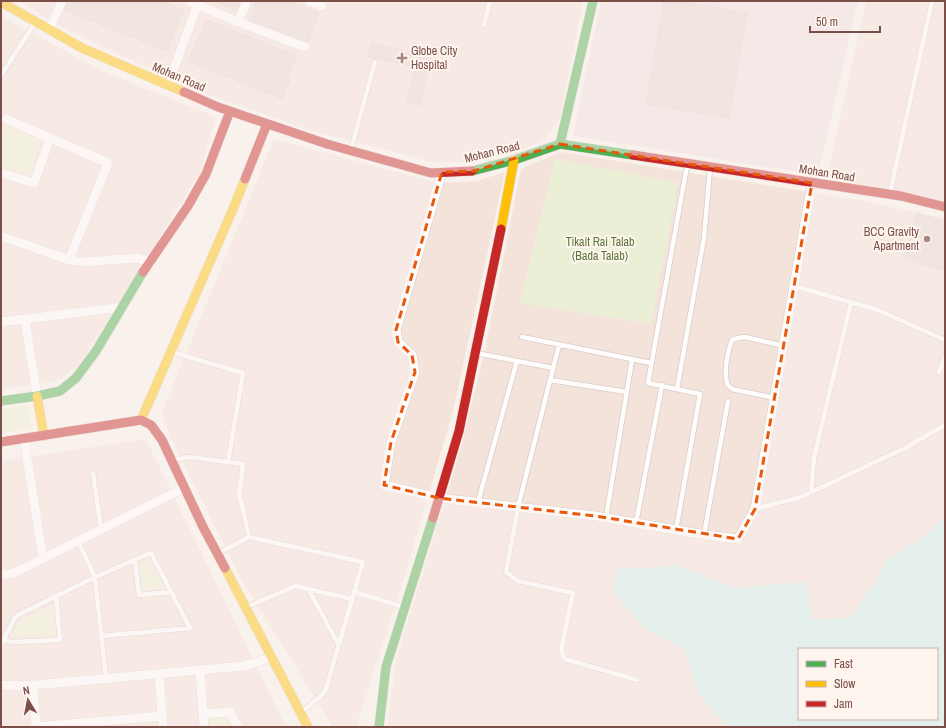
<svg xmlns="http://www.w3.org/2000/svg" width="946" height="728" viewBox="0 0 946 728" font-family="'Archivo Narrow',sans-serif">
  <rect width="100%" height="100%" fill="#f9f1ec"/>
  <!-- residential -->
  <path fill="#f4e3da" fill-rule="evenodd" d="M18 1H583L560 119 547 138 515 153 474 161 435 163 305 129 201 92 69 31Z
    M866 1H945V202L827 177Z
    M1 16 104 72 216 117 200 172 80 364 58 381 1 389Z
    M274 139 438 183 477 181 505 172 453 411 400 592 356 727H333L243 582 171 438 162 412Z
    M561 152 865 201 945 219V727H387L396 659 461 448 486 345 521 169ZM799 649H937V719H799Z
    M146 439 286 727H1V461Z"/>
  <!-- industrial -->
  <path fill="#ede1dd" d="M601 1H858L818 175 573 136Z"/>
  <!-- green -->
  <path fill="#ebefd5" d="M1 124 42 140 29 177 1 168Z
    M555 159 678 183 651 324 520 303Z
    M28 406 31 429 1 433V409Z
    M150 559 164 587 143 591 139 563Z
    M54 604 56 636H11L16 624Z
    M229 717 233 727H210L209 718Z"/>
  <!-- water -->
  <path fill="#ccede8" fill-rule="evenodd" d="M945 516V727H730L721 719 699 695 685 650 644 628 613 592 617 569 677 566 736 588 806 582 812 619 850 618 876 581 887 560 926 535ZM799 649H937V719H799Z"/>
  <!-- building -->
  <path fill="#e6d7d3" stroke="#e3d2cd" d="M68 1H163L184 10 167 51 64 10Z
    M214 1H240L236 10Z
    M256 1H289L319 13 308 42 249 20Z
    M664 1H677L747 13 729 118 646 104Z
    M207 20 297 56 288 77 291 78 282 99 188 61Z
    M371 43 431 57 420 105 407 102 415 67 368 57Z
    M917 213 945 221V266L944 271 903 258Z"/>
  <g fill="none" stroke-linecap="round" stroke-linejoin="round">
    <defs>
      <path id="lane" d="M484 25 490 1
        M1 75 35 23
        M351 149 375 62
        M890 193 932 1
        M794 286 878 310 945 340
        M522 337 651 363
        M559 345 518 507 506 572 518 581 573 593 561 650 565 659 637 680
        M172 352 243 373 228 462
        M476 353 553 368
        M939 372 945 358
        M550 380 627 392
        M677 389 704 238 710 169
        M775 398 732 389 727 384C724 370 727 354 732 340L738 338 745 337 784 346
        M173 460 190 457 243 464 239 495 242 505 249 537
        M93 473 101 529
        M811 492 814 458 851 302
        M478 502 517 361
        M755 509 801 497 905 448 945 425
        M606 518 632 360
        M636 523 662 385
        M676 530 700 394 648 383 687 166
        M704 535 728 401
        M78 541 95 577 106 679
        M219 553 249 537 363 562 325 692 302 712
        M135 560 139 595 171 592
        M308 589 339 645
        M354 592 404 607
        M247 607 295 586 352 599
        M3 640 13 642 60 640 56 597
        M1 645 16 616 95 577 151 553 190 628 101 636"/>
      <path id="street" d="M189 1 238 22 305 47
        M309 1 322 6
        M238 22 247 1
        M49 30 62 1
        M168 85 199 1
        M6 119 108 163 69 260
        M442 172 396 330 398 342 412 355 415 372 391 442 384 485 439 498 595 516 706 535 738 539 755 509 812 183
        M1 173 34 183 50 138
        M1 236 69 260 85 262 137 258 151 262
        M25 319 37 396
        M1 322 123 307
        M24 439 43 558
        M1 574H12L184 488
        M200 670 204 727
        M159 674 163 727
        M1 685 23 686 244 666 272 657
        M33 686 36 727
        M203 714 230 712 238 727
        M35 727 162 716"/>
      <path id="fast" d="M560 144 593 1
        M472 171 514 160 560 144 633 155
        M1 401 37 396 60 391 76 378 96 351 143 272
        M379 727 386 667 433 518"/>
      <path id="slow" d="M1 2 82 48 184 92
        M501 229 514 160
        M37 396 44 436
        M141 420 233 209 245 179
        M225 568 308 727"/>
      <path id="jam" d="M184 92 218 107 327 144 431 173 472 171
        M633 155 901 196 945 207
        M245 179 267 124
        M143 272 188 206 206 174 230 111
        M1 442 141 420 151 425 162 440 203 527 225 568
        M433 518 459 431 501 229"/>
    </defs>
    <!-- lane casing -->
    <use href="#lane" stroke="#d8ccc8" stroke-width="6"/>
    <!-- street casing -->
    <use href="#street" stroke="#d8ccc8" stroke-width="10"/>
    <!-- fast casing -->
    <use href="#fast" stroke="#daceca" stroke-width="10"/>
    <!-- slow casing -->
    <use href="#slow" stroke="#daceca" stroke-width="10"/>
    <!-- jam casing -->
    <use href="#jam" stroke="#daceca" stroke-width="10"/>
    <!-- lane -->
    <use href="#lane" stroke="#fefdfc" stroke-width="4.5"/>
    <!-- street -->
    <use href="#street" stroke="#fefdfc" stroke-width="9"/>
    <!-- fast -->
    <use href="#fast" stroke="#4caf50" stroke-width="9"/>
    <!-- slow -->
    <use href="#slow" stroke="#ffc107" stroke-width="9"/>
    <!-- jam -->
    <use href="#jam" stroke="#c62828" stroke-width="9"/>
  </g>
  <!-- marked area -->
  <path d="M0 0H946V728H0ZM560 144 812 183 755 509 738 539 595 516 439 498 384 485 391 442 415 372 412 355 398 342 396 330 442 172 474 171Z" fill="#f9f1ec" fill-opacity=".55" fill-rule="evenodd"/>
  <path fill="none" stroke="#e8590c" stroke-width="3" stroke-dasharray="8 5" stroke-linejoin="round" d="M560 144 812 183 755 509 738 539 595 516 439 498 384 485 391 442 415 372 412 355 398 342 396 330 442 172 474 171Z"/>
  <!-- markers -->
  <g fill="#a88781" stroke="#fff5ef" stroke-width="1.5">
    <path d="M400 52h4v4h4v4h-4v4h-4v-4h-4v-4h4z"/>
    <circle cx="927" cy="239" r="4"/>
  </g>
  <g text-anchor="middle" stroke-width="4" stroke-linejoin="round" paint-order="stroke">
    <!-- poi labels -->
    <g font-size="12" fill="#7c4e48" stroke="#fff5ef" text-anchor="start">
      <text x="411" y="55">Globe City<tspan x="411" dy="14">Hospital</tspan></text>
      <text x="919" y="236" text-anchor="end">BCC Gravity<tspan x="919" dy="14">Apartment</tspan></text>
    </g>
    <!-- street labels -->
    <g font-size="12" fill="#7c4e48" stroke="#fff5ef">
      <text transform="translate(179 77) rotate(23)" y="4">Mohan Road</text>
      <text transform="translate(492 152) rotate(-14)" y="4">Mohan Road</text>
      <text transform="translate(827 173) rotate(9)" y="4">Mohan Road</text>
    </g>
    <!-- park labels -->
    <g font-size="12" fill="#5a7639" stroke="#fff5ef">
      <text x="600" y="246">Tikait Rai Talab<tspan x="600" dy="14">(Bada Talab)</tspan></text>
    </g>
  </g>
  <!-- border -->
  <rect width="946" height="728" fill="none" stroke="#7c4e48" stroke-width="4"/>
  <!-- legend -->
  <rect x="798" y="648" width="140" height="72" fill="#fff5ef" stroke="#cbb2ac"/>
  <rect x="806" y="661" width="20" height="6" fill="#4caf50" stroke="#cbb2ac"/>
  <text x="834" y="668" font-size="12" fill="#7c4e48">Fast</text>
  <rect x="806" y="681" width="20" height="6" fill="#ffc107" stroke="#cbb2ac"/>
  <text x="834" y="688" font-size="12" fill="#7c4e48">Slow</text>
  <rect x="806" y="701" width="20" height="6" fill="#c62828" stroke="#cbb2ac"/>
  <text x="834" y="708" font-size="12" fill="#7c4e48">Jam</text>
  <!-- north arrow -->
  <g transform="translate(28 700) rotate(350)" stroke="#fff5ef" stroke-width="3" paint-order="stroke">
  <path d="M0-3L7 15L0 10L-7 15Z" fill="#7c4e48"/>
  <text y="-6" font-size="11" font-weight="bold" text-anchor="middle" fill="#7c4e48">N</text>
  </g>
  <!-- scale -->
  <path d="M810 26v6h70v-6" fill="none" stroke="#7c4e48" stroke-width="2"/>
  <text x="816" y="26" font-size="12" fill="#7c4e48" stroke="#fff5ef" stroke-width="3" paint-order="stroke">50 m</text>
</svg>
